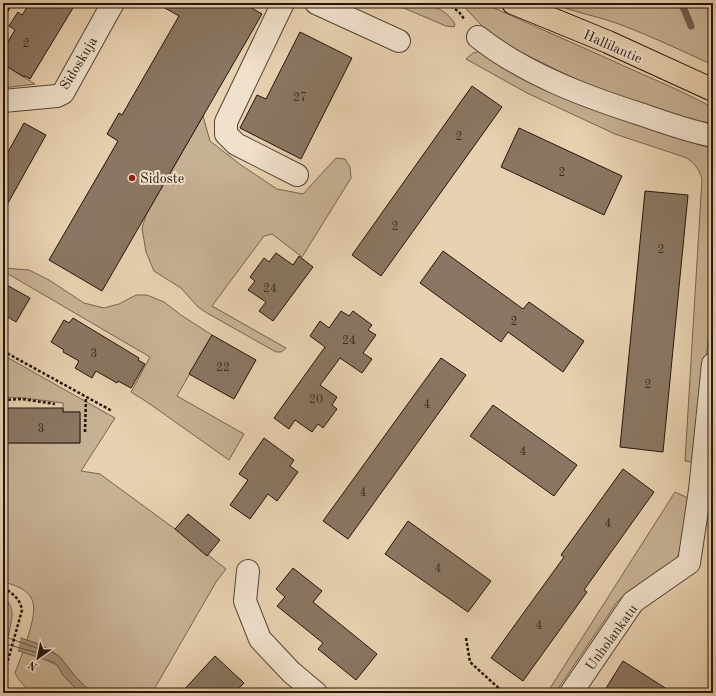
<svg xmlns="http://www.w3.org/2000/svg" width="716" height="696" viewBox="0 0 716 696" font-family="'Old Standard TT',serif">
  <rect width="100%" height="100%" fill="#e8d1b0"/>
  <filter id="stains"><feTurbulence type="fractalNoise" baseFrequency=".005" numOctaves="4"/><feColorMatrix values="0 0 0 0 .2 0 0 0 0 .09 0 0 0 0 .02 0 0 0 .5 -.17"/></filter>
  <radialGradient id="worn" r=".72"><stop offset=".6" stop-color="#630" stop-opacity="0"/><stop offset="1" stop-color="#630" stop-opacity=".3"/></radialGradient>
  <!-- green -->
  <path fill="#c7b194" stroke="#766250" d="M392 3C415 3 441 1 455 24L454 27 446 26Z
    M461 3H483L680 91 708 105 711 123 670 117 620 99 557 70 504 44 481 25Z
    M551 3H713V65C682 51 651 36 619 24 596 16 574 12 551 3Z
    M481 51 713 143V291L696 459 692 462 685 461 702 179C699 169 695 164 687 158L615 134 527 93 466 59 473 53Z
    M3 64 35 84 3 88Z
    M203 116 210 141 241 165 277 189 303 194 336 158 345 159 350 167 351 178 302 257 272 234 264 236 212 306 286 348 281 352H276L207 313 198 307 181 288 154 271 146 252 142 228 146 215Z
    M3 268 29 270 49 280 84 303 104 308 119 304 136 295H147L164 302 181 315 212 335 177 396 244 434 229 460 147 402 131 392 150 357 3 271Z
    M3 355 115 418 81 471 100 474 175 529 226 569 216 582 152 693H92L75 676 59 656 43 646 27 640C36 609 42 591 3 582V443H80V412H63V403L25 398 3 397Z
    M675 492 688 498 682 549 674 562 627 593 617 602 555 693H547Z
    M3 597C17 608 11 619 9 634L3 632Z
    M23 652 41 658 57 665 63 675 80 693H29C26 685 18 681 15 673Z"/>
  <!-- water -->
  <path fill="#a59179" stroke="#715f4e" d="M3 632 36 643 59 656 75 676 92 693H80L63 675 57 665 53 662 3 646Z"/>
  <!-- pier -->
  <path fill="#e8d1b0" d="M10 633 21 636 17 653 5 649Z"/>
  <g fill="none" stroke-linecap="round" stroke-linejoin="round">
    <!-- shore -->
    <path stroke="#645243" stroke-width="1" d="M3 636 42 650 43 652 41 654 3 643"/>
    <!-- stream -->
    <path stroke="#715f4e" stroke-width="7" d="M680 3 684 9 691 26"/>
  </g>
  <!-- building -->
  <path fill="#8a7662" stroke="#24140d" d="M30 3H76L30 79 25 76 24 77 3 64V50L15 30 9 26 18 12 22 15Z
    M156 3H243L262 14 102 291 49 260 118 141 107 134 119 113 122 115 179 16Z
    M300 32 352 58 301 159 240 128 257 95 266 99Z
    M472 86 502 107 381 276 352 255Z
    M24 123 46 135 3 212V161Z
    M519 128 622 176 604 215 501 167Z
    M645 191 688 195 663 452 620 447Z
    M443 251 523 309 529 302 584 341 563 372 508 332 501 342 420 283Z
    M276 253 293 265 299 256 313 267 273 321 259 311 266 302 248 290 255 281 250 277 264 258 269 262Z
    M3 283 30 298 16 322 3 314Z
    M341 311 349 316 353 311 372 325 368 330 376 335 363 353 372 359 362 373 340 358 320 385 337 397 332 405 337 409 323 428 318 424 312 432 295 420 289 429 274 418 325 347 310 336 320 321 329 328Z
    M73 318 139 358 138 360 145 364 131 388 118 381 117 383 96 371 92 378 75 368 79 361 63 352 64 350 51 342 64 320 69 323Z
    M212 335 256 360 234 399 189 374Z
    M441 358 466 375 348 539 323 521Z
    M493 405 577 465 554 496 470 436Z
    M3 408H63V412H80V443H3Z
    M264 438 294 460 290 466 298 472 277 501 268 494 250 519 230 505 248 480 239 474Z
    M623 469 654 492 584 590 587 592 523 681 491 658 564 557 561 555Z
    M188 514 220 540 207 556 175 529Z
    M408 521 491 581 468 612 385 554Z
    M293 568 322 591 313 602 377 654 356 680 318 649 323 643 277 606 285 597 276 589Z
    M215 656 244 683 234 693H181Z
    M623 661 673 693H603Z"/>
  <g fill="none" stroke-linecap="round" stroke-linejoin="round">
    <defs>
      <path id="minor" d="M283 3 226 122V134L236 144 297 175
        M316 3 399 41
        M478 37C525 74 584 96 640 114 664 122 688 131 713 136
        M3 101 57 96 63 93 113 3
        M248 571 245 601 260 639 291 672 316 693
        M571 693 633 602 689 563 700 490 713 364"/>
      <path id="major" d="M513 3 608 42 713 90"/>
    </defs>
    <!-- minor casing -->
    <use href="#minor" stroke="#554336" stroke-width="24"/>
    <!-- major casing -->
    <use href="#major" stroke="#24140d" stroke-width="24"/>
    <!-- path -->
    <path stroke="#24140d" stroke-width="2.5" stroke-dasharray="3 2" stroke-linecap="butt" d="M447 3 459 12 465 20
      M3 8 8 10 11 3
      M3 19 8 10
      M3 351 112 411
      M3 400 22 399 55 404
      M85 432 86 397
      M3 588C13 593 20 599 22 610L3 678
      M466 638 470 662 504 693"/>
    <!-- minor -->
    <use href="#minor" stroke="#f0e1cc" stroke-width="22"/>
    <!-- major -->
    <use href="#major" stroke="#e8d1b0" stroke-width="22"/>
  </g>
  <!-- markers -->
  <circle fill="#8f2418" stroke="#f0e1cc" stroke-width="1.5" cx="132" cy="178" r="4"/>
  <g text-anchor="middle" stroke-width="4" stroke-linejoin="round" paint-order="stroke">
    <!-- number labels -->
    <g font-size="12" fill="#3e2c22">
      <text x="26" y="47">2</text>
      <text x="300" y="101">27</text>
      <text x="459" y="140">2</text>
      <text x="562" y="176">2</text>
      <text x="395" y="230">2</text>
      <text x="661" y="253">2</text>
      <text x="270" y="292">24</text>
      <text x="514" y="325">2</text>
      <text x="349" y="344">24</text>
      <text x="94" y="357">3</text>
      <text x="223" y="371">22</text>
      <text x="648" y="388">2</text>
      <text x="316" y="403">20</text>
      <text x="427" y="408">4</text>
      <text x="41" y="432">3</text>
      <text x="523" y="455">4</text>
      <text x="363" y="496">4</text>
      <text x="608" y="527">4</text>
      <text x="438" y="572">4</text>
      <text x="539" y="629">4</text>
    </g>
    <!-- street labels -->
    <g font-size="14" fill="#24140d" stroke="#f0e1cc">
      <text transform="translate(613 46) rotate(24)" y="5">Hallilantie</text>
      <text transform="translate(78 63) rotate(-59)" y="5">Sidoskuja</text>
      <text transform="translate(611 637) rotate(-54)" y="5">Unholankatu</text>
    </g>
    <!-- poi labels -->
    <g font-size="14" fill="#24140d" stroke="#f0e1cc" text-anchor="start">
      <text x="140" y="183">Sidoste</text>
    </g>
  </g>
  <!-- margin -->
  <rect width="716" height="696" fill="none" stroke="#e8d1b0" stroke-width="16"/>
  <rect x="4" y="4" width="708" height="688" fill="none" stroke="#24140d" stroke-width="2"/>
  <rect x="8" y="8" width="700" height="680" fill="none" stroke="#24140d"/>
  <!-- north arrow -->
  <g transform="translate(38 658) rotate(213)" stroke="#f0e1cc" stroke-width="3" paint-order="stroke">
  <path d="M0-3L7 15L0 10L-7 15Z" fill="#24140d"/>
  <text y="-6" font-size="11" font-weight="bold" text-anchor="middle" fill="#24140d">N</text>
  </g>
  <rect width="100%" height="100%" filter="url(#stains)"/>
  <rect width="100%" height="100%" fill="url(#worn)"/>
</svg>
